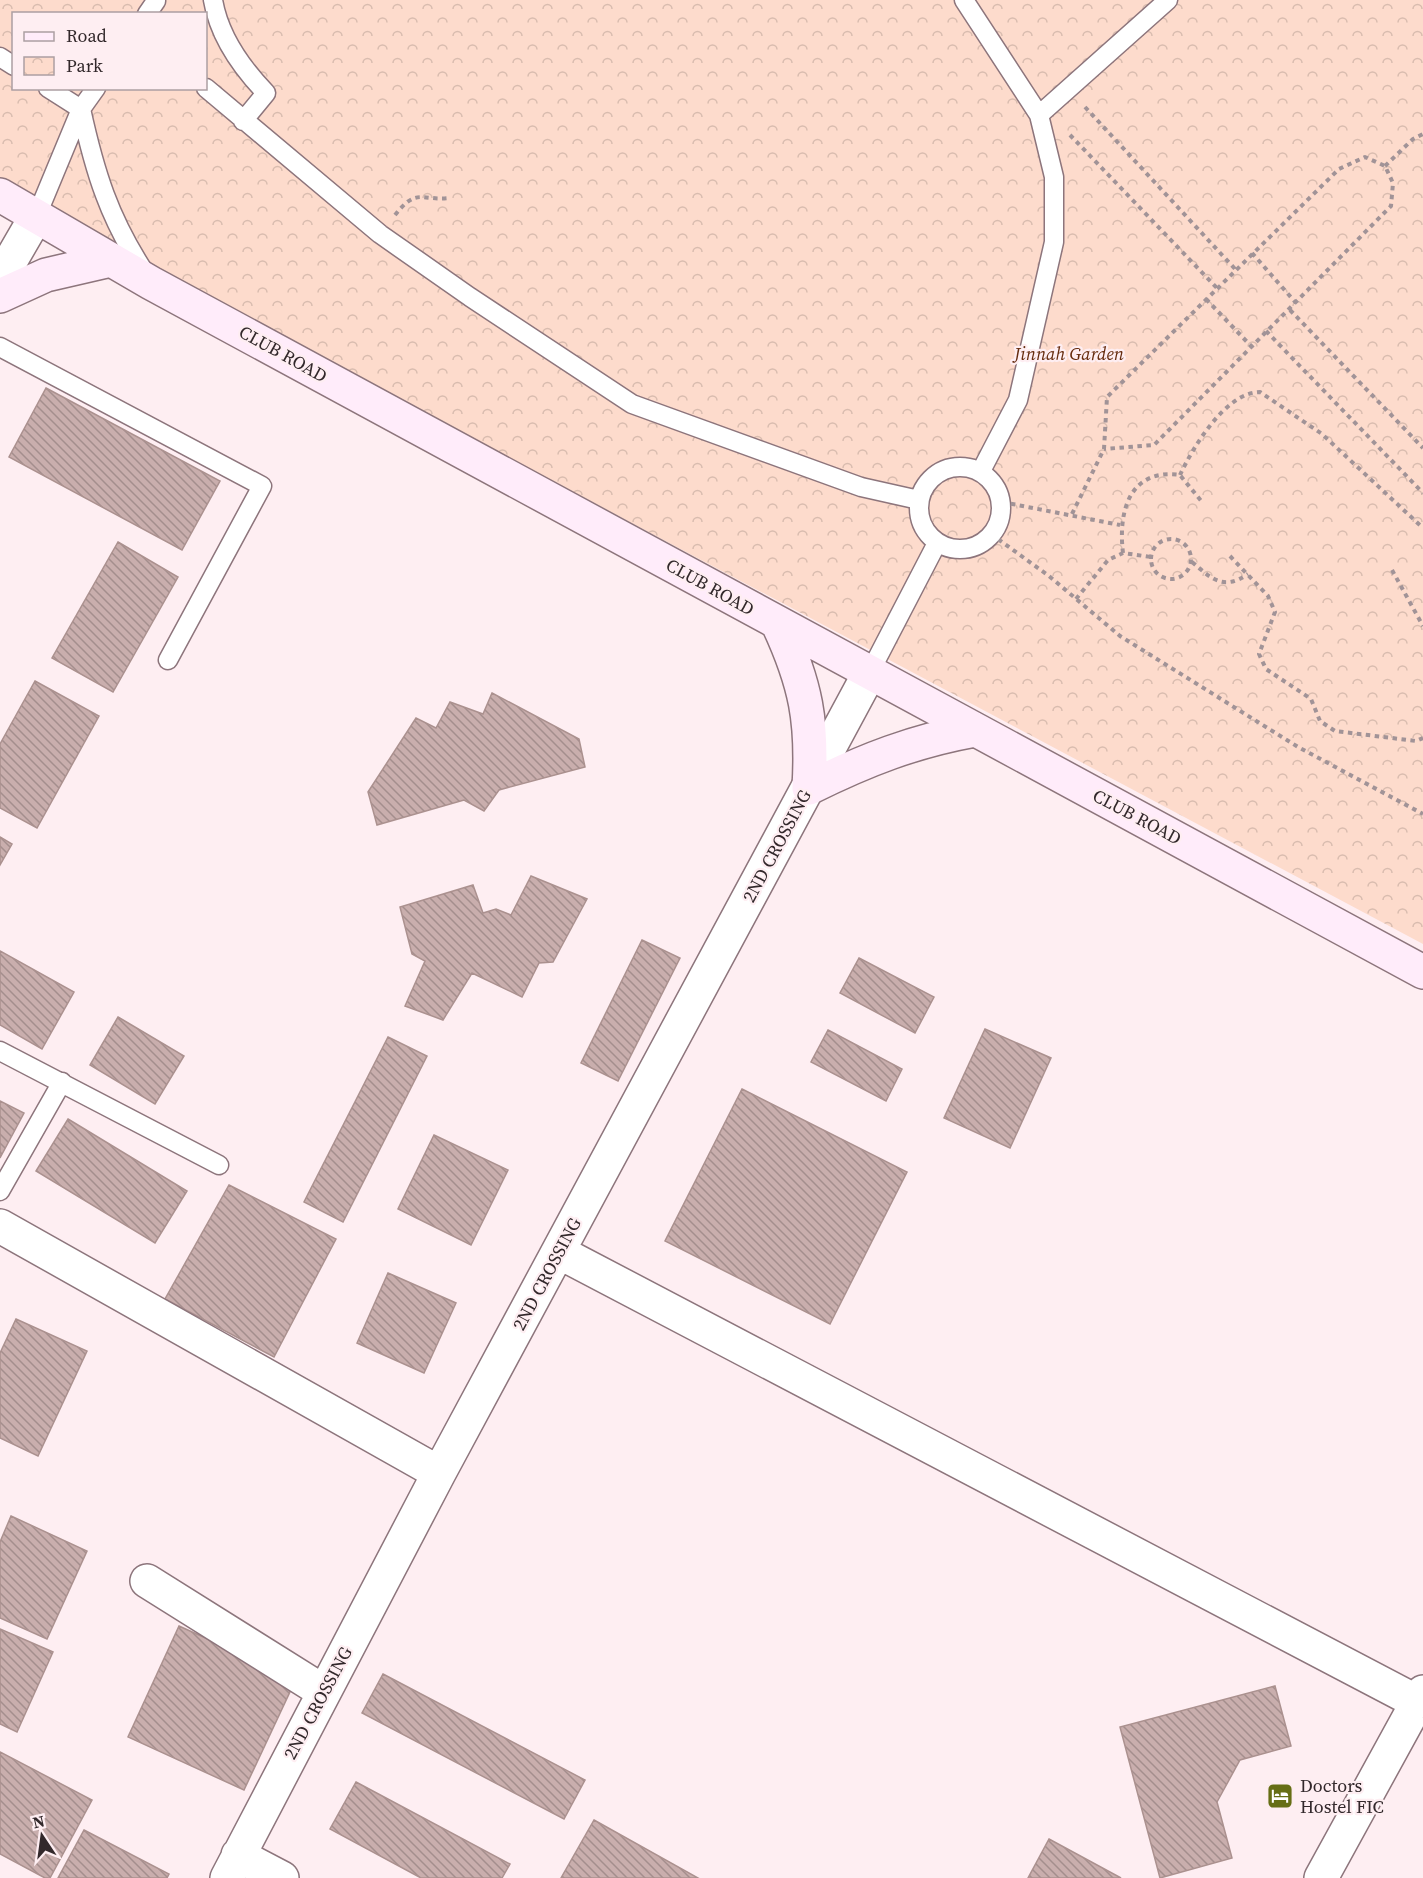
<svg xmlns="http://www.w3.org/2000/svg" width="1423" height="1878" viewBox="0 0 1423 1878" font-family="'Source Serif 4',serif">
  <defs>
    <pattern id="park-crowns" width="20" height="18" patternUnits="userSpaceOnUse" patternTransform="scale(1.5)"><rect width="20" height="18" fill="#fddbcc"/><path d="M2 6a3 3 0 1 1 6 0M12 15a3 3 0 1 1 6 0" fill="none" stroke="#d9bcaf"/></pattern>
    <pattern id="building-back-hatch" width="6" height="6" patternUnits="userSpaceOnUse" patternTransform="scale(1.5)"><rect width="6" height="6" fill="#c9aead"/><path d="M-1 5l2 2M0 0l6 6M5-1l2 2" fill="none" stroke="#a48e8d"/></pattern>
  </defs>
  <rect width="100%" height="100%" fill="#feeef2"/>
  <!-- park -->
  <path fill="url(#park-crowns)" fill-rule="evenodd" d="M0 0H1423V944L0 187ZM14 14H206V88H14Z"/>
  <!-- building -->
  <path fill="url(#building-back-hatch)" stroke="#ab918f" stroke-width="1.5" d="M46 388 220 481 182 550 9 457Z
    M118 542 178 577 113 692 52 658Z
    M35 681 99 716 37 828 0 808V744Z
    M492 693 579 739 585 767 499 790 484 811 464 800 377 825 368 792 416 718 436 728 450 702 483 714Z
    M0 837 12 844 0 865Z
    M531 876 587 899 553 962 539 963 522 997 472 973 443 1020 405 1006 425 961 412 954 400 907 473 885 483 913 496 909 511 915Z
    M642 940 680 958 618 1081 581 1063Z
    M0 951 74 992 42 1049 0 1025Z
    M859 958 934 997 915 1033 840 993Z
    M118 1017 184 1056 155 1104 90 1065Z
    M985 1029 1051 1058 1010 1148 944 1118Z
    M828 1030 902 1069 886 1101 811 1062Z
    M388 1037 427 1056 343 1222 304 1202Z
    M742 1089 907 1172 830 1324 665 1241Z
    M0 1101 24 1113 0 1158Z
    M68 1119 187 1191 155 1243 36 1171Z
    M434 1135 508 1170 471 1245 398 1209Z
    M229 1185 336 1239 274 1357 165 1299Z
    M388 1273 456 1303 424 1373 357 1343Z
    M16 1319 87 1351 38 1456 0 1438V1353Z
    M11 1516 87 1551 47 1639 0 1618V1542Z
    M179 1626 296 1679 244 1790 128 1737Z
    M0 1629 53 1652 17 1732 0 1724Z
    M383 1674 585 1780 564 1819 362 1713Z
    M1275 1686 1291 1746 1240 1760 1217 1802 1232 1858 1160 1878 1120 1727Z
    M0 1752 92 1800 50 1878H45L0 1854Z
    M356 1782 510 1864 502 1878H421L330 1829Z
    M594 1820 698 1878H561Z
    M84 1830 169 1874 167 1878H58Z
    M1049 1839 1121 1878H1028Z"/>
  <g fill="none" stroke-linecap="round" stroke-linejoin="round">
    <defs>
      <path id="lane" d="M213 0C219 36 241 67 266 93L243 121
        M964 0 1039 115 1054 177V242L1018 400 981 471
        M147 14 156 1
        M0 57 14 66
        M48 88 81 109C95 173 109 218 145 273
        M206 88 380 234 470 297 632 404 861 487 919 500
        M1039 115 1168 0
        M37 215 81 109 96 88
        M0 347 262 486 168 660
        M919 508a41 41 0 1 1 82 0a41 41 0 1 1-82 0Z
        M870 672 937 543
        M0 1051 219 1165
        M0 1191 62 1082"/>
      <path id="street" d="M0 279 37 215
        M0 1226 439 1473
        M559 1252 1417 1702
        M147 1581 324 1692
        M238 1855 282 1878
        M227 1878 439 1473 870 672
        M1321 1878 1423 1692"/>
      <path id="secondary" d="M0 195 151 283 1423 972
        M0 296 46 275 111 260
        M778 624C806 684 813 722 809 788
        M809 788C865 760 914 741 975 730"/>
    </defs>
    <!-- lane casing -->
    <use href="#lane" stroke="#8d757c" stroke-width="21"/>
    <!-- street casing -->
    <use href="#street" stroke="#8d757c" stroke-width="36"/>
    <!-- secondary casing -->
    <use href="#secondary" stroke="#8d757c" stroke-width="36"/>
    <!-- path -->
    <path stroke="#a19397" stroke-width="4" stroke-dasharray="4.5 4.5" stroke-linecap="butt" d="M1085 107 1236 270
      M1070 135 1217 288
      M1385 166 1413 139 1423 134
      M395 215C417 187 421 201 449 198
      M1252 253 1296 303
      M1206 299 1251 346
      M1290 310 1423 448
      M1266 331 1423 493
      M1180 475C1193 447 1226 392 1260 392L1322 434 1423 528
      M1002 502 1120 525
      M1072 514 1104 449 1107 397 1339 169 1365 157 1385 166 1393 183 1391 206 1154 445 1104 449
      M991 534 1049 576 1120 636 1298 747 1423 814
      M1151 559a20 20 0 1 1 40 0a20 20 0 1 1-40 0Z
      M1123 553C1118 512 1129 468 1180 475L1202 502
      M1230 556 1268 596 1275 612 1259 654 1266 669 1311 699 1320 721 1335 731 1416 741 1423 738
      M1192 562C1212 579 1223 591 1248 574
      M1392 570 1423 626
      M1076 599 1108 560 1123 553 1151 557"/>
    <!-- lane -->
    <use href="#lane" stroke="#fff" stroke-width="18"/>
    <!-- street -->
    <use href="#street" stroke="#fff" stroke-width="33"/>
    <!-- secondary -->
    <use href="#secondary" stroke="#ffecfa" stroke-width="33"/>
  </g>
  <!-- icons -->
  <defs>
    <symbol id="hotel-square" viewBox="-11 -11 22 22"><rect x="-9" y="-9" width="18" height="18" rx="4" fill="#666e15" stroke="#feeef2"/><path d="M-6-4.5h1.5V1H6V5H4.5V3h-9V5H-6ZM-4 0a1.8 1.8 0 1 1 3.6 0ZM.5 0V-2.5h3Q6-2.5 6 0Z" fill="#fff"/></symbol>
  </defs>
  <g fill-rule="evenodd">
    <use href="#hotel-square" x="1265" y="1781" width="30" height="30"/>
  </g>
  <g text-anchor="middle" stroke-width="4.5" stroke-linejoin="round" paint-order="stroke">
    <!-- street labels -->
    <g font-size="18" fill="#32282b" stroke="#feeef2">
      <text transform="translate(283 354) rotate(29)" y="6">CLUB ROAD</text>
      <text transform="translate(710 587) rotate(29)" y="6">CLUB ROAD</text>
      <text transform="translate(1137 817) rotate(28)" y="6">CLUB ROAD</text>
      <text transform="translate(777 846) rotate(-62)" y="6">2ND CROSSING</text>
      <text transform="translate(547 1274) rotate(-62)" y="6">2ND CROSSING</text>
      <text transform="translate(318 1703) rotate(-62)" y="6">2ND CROSSING</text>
    </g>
    <!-- park labels -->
    <g font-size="18" font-style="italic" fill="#662c0e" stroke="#feeef2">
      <text x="1069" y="360">Jinnah Garden</text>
    </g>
    <!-- poi labels -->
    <g font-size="18" fill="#32282b" stroke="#feeef2" text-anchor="start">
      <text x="1300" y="1792">Doctors<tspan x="1300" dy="21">Hostel FIC</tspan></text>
    </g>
  </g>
  <!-- legend -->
  <rect x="12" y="12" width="195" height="78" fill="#feeef2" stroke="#ac9fa2" stroke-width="1.5"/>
  <rect x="24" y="32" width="30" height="9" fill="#ffecfa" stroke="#ac9fa2" stroke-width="1.5"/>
  <text x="66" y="42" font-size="18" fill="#32282b">Road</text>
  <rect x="24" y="57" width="30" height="18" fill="url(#park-crowns)" stroke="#ac9fa2" stroke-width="1.5"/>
  <text x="66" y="72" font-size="18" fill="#32282b">Park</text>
  <!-- north arrow -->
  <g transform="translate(42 1836) rotate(347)" stroke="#feeef2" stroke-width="4.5" paint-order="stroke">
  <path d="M0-4.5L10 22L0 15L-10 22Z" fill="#32282b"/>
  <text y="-9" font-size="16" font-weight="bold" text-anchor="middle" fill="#32282b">N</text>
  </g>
</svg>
